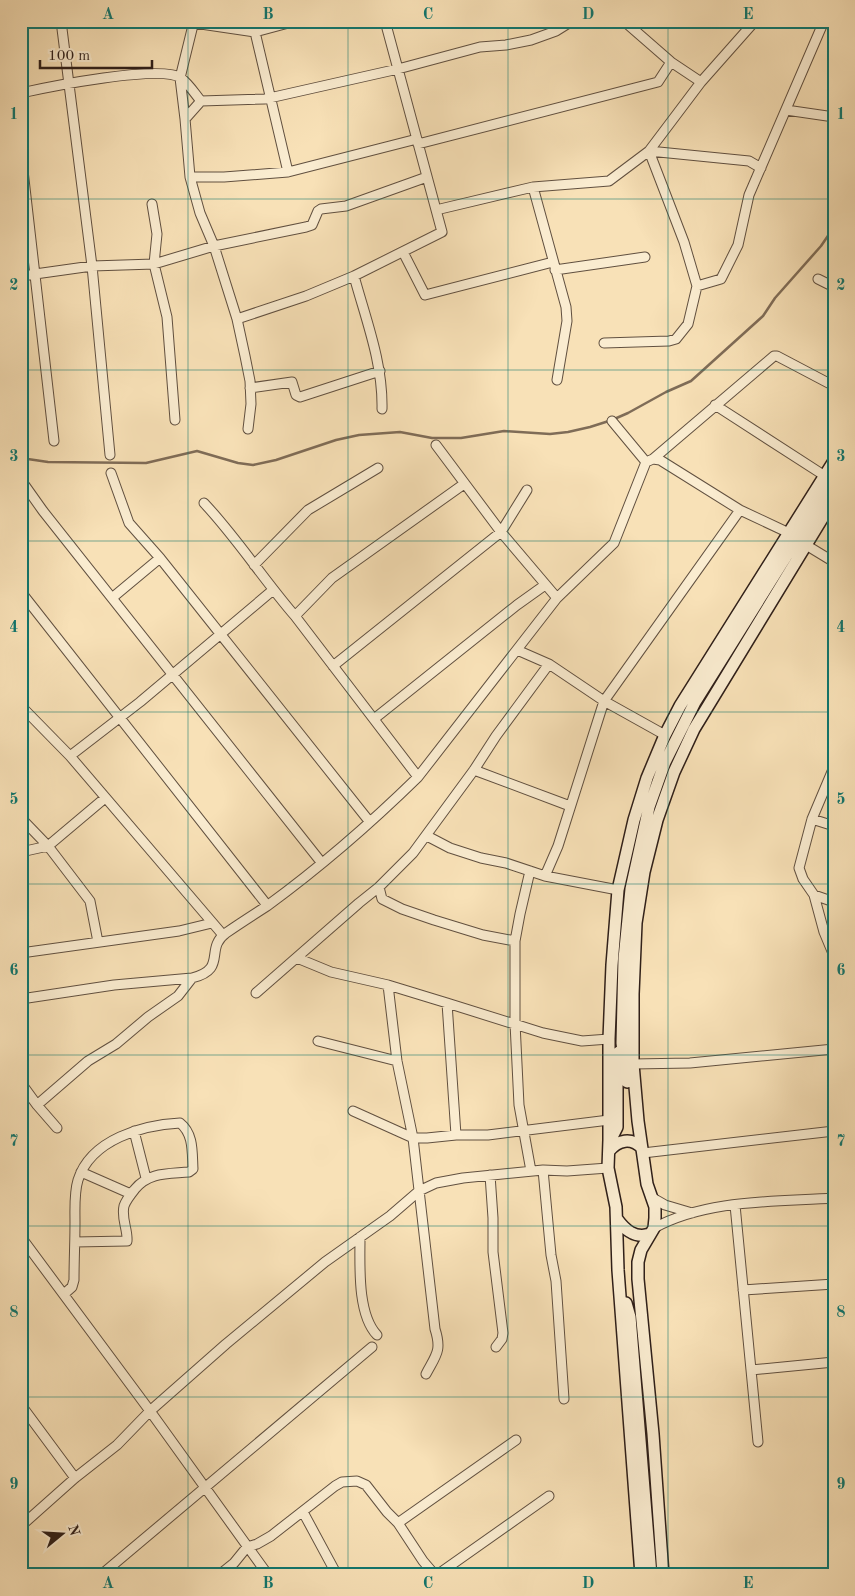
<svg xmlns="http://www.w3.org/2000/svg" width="855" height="1596" viewBox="0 0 855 1596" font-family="'Old Standard TT',serif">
  <rect width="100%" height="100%" fill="#f8e1b7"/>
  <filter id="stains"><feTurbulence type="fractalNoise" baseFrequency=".004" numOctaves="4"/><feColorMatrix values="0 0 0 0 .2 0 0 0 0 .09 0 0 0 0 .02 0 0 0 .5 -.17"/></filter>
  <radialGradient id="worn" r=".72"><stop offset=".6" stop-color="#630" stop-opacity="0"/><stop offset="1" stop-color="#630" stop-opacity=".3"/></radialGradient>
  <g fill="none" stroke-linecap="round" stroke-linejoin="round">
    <!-- stream -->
    <path stroke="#7f6c57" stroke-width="2.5" d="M21 458 48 462 146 463 197 451 238 463 253 465 276 460 336 440 359 435 400 432 432 438H461L504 431 550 434 568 432 590 427 612 420 628 413 666 392 691 381 763 316 775 298 821 246 834 227"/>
    <defs>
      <path id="street" d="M61 21 92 266 110 455
        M624 21 671 62 701 82
        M194 23 255 32 296 21
        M255 32 288 172
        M21 93C48 87 161 64 181 78 189 84 195 94 201 101
        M201 101 265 99 398 69 480 47 506 45 531 40 556 31 572 21
        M201 101 185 119 190 177 200 213 214 246 237 319 245 356 250 381 251 404 248 429
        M786 110 834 117
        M185 119 180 78 194 21
        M418 144 658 82 671 62
        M21 153 54 441
        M190 177H224L288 172 417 139
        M533 187 566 307 567 321 557 380
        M152 204 157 234 154 264 167 317 175 420
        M436 210 533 187 609 181 649 151 701 82 755 21
        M403 252 425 295 553 262
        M555 270 645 257
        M21 276 92 266 154 264 214 246 306 227 312 225 318 211 321 209 346 206 427 177
        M354 276C366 320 383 363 382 409
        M818 279 834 287
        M697 286 721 279 738 245 749 195 824 21
        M237 319 306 296 354 276 442 232 385 21
        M604 343 669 341 676 339 688 324 697 286 684 242 649 151 749 161 761 168
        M250 388 292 382 296 395 300 397 380 371
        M715 405 825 476
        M612 421 646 462
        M436 445 501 532 557 598
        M653 459 774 356H777L834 386
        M111 473 129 523 160 558 369 821
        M21 480 43 511 321 862
        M204 503C237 538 263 579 295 616L418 777
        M806 545 834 562
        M254 565 308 510 378 468
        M21 592 267 905
        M112 598 160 558
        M295 616 332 578 464 484
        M517 650 549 664 604 701 665 735
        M333 666 501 532 527 490
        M21 706 70 756 223 935
        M374 719 517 605 545 585
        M70 756 140 702 273 590
        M834 767 812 819 799 868 803 879 814 895 824 932 834 956
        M474 770 570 806
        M21 818 48 846 90 901 98 942
        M812 819 834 826
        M427 836 450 848 481 858 506 863 545 876 618 890
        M21 852 48 846 105 798
        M530 871 520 914 515 941V1023L519 1105 531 1171
        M545 876 558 846 604 701 740 510
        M379 887 382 899 402 909 434 920 483 935 515 941
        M814 895 834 902
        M21 953 179 931 212 923
        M297 958 331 972 388 985 447 1003 543 1033 582 1041 609 1039
        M388 985 397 1061 413 1138 435 1329C442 1351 436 1355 426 1374
        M256 993 359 903 379 887 413 853 474 770 496 736 549 664
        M21 999 114 985 192 978C228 969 204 949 226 933 239 924 253 915 267 906 319 868 372 822 418 777L557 598 614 543 646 462 653 459 660 460 740 510 789 533
        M447 1003 456 1135
        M318 1041 397 1061
        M633 1064 690 1063 834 1049
        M21 1083 37 1105 57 1128
        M37 1105 88 1061 116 1044 148 1017 178 996 192 978
        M353 1111 413 1138H427L456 1135H488L609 1120
        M134 1131 146 1178
        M643 1153 834 1131
        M543 1170 551 1255 556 1281 564 1399
        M81 1172 131 1194
        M490 1175 493 1218V1252L503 1333 502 1339 496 1347
        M651 1197 665 1205 692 1213
        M735 1205 758 1442
        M654 1228C707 1199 775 1202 834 1198
        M21 1237 150 1411 268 1575
        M360 1237C360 1265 357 1314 377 1335
        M743 1290 834 1284
        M64 1294 72 1287 74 1280C74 1261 75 1242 75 1222 75 1208 74 1193 78 1180 91 1139 143 1125 180 1123 194 1134 192 1153 193 1169L189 1172C168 1174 149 1172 135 1189 131 1194 126 1200 124 1206 121 1218 128 1230 127 1241L75 1242
        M751 1370 834 1362
        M21 1405 75 1478
        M303 1512 337 1575
        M398 1523 516 1440
        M21 1526 75 1478 117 1445 150 1411 226 1344 325 1262 390 1216 419 1191 436 1183 463 1178 543 1170 567 1171 608 1168
        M21 1568 24 1575
        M101 1575 372 1347
        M219 1575 234 1563 247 1547 257 1544 271 1536 335 1486 342 1482 357 1481 366 1485 387 1512 398 1523 423 1561 435 1575
        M437 1575 549 1496"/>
      <path id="secondary" d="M627 1082 622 1043 624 959 631 889 649 807 665 762 695 702 834 480
        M613 1135 617 1127V1058L619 1052
        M609 1151C618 1140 631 1137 642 1148
        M617 1219C625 1230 635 1239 650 1234
        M626 1303 630 1317 651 1575
        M641 1575 618 1270 616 1207 608 1168 609 1140V1039L612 965 618 890 634 820 647 778 665 735 680 706 834 461
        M663 1575 653 1434 638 1279V1262L641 1250 654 1228 655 1218V1207L647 1184 638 1121 633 1064V994L636 923 644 872 657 820 674 772 694 729 834 499"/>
    </defs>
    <!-- street casing -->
    <use href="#street" stroke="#615040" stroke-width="11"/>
    <!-- secondary casing -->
    <use href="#secondary" stroke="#2f1f19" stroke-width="14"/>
    <!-- street -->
    <use href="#street" stroke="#faecd0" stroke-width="9"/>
    <!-- secondary -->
    <use href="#secondary" stroke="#faecd0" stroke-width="11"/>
  </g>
  <!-- grid -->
  <path fill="none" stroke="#0f766e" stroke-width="1" stroke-opacity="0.55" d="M188 21V1575M348 21V1575M508 21V1575M668 21V1575M21 199H834M21 370H834M21 541H834M21 712H834M21 884H834M21 1055H834M21 1226H834M21 1397H834"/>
  <!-- margin -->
  <rect width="855" height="1596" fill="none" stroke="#f8e1b7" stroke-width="55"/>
  <!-- north arrow -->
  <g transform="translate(62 1534) rotate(72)" stroke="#faecd0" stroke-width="4" paint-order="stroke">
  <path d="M0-4L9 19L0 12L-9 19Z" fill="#2f1f19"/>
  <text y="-8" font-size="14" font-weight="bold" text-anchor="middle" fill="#2f1f19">N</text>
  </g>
  <!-- scale -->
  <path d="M40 60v8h112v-8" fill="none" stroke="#2f1f19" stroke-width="2.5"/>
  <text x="48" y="60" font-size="15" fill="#2f1f19" stroke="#faecd0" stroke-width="4" paint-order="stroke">100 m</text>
  <rect x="28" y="28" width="800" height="1540" fill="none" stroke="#0f766e" stroke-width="2"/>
  <g font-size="16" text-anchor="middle" font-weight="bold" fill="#0f766e">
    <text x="108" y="19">A</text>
    <text x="268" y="19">B</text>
    <text x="428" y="19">C</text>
    <text x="588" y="19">D</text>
    <text x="748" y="19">E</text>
    <text x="14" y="119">1</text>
    <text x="841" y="119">1</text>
    <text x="14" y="290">2</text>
    <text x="841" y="290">2</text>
    <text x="14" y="461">3</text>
    <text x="841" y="461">3</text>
    <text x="14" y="632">4</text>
    <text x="841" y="632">4</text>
    <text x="14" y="804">5</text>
    <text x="841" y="804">5</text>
    <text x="14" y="975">6</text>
    <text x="841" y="975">6</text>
    <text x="14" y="1146">7</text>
    <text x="841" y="1146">7</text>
    <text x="14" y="1317">8</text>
    <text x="841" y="1317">8</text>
    <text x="14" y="1489">9</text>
    <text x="841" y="1489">9</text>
    <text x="108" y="1588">A</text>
    <text x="268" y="1588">B</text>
    <text x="428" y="1588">C</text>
    <text x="588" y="1588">D</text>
    <text x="748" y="1588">E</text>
  </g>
  <rect width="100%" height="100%" filter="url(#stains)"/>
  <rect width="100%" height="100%" fill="url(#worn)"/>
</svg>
